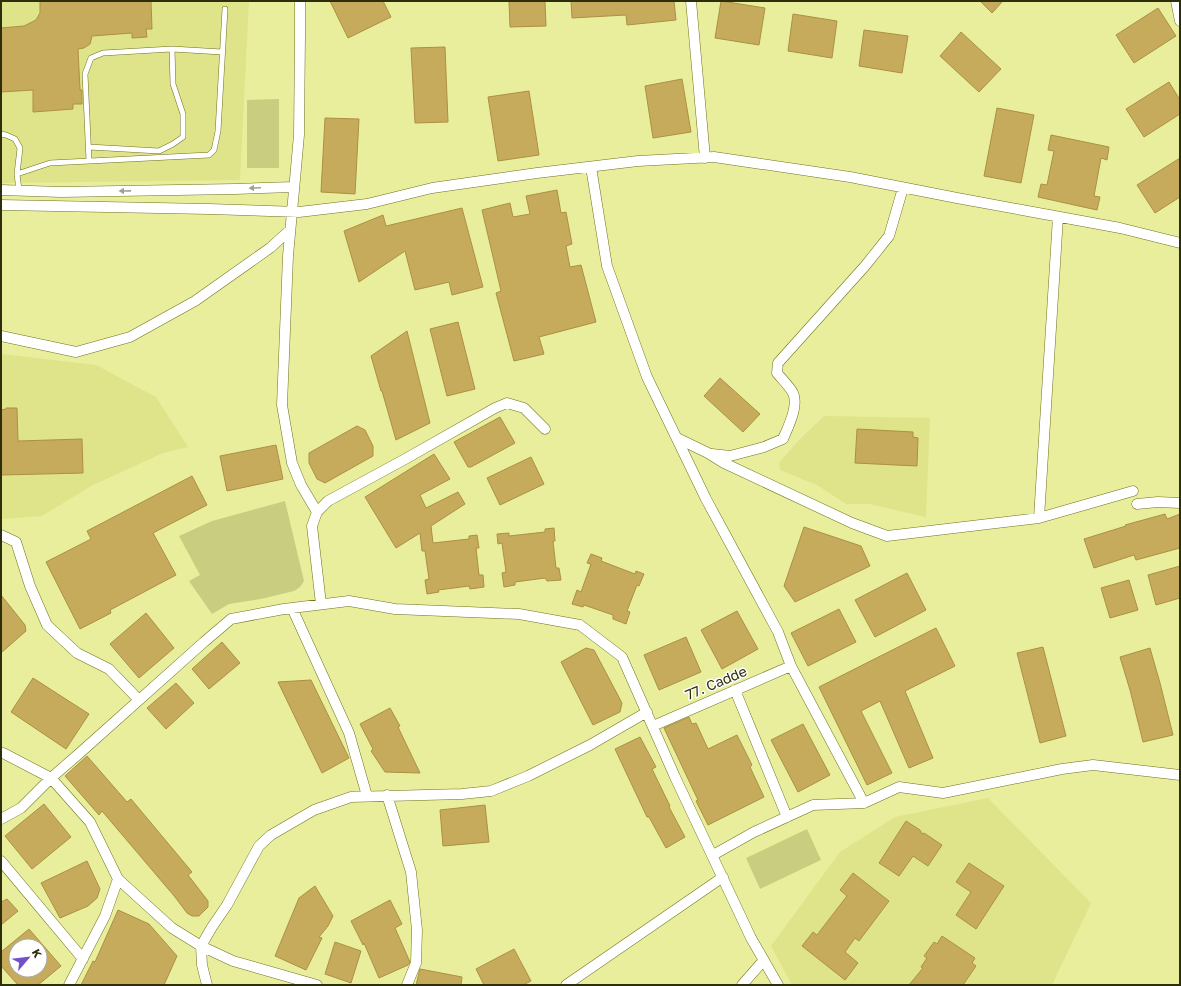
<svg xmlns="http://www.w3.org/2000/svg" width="1181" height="986" viewBox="0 0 1181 986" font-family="'Golos Text',sans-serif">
  <rect width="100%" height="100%" fill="#e9ee9c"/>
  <!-- built -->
  <path fill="#dfe389" d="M1 1H249L240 180 1 183Z
    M1 354 96 365 156 397 188 447 163 453 91 486 42 516 1 519Z
    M824 416 930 418 926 517 869 504H846L817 485 780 470 779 463 798 441Z
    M988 798 1091 903 1052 985H792L771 946 840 852 895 817Z"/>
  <!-- green -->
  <path fill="#c9cd7f" d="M279 99V168H247V100Z
    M285 501 304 581 300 587 294 591 261 599 229 604 212 614 189 581 200 575 179 536 212 521Z
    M807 829 821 860 760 889 746 858Z"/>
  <!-- building -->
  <path fill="#c6ab5c" stroke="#ab9141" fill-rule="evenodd" d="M40 1H151L152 29H146L147 37 132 38V33L92 36 90 44 84 48 78 49 80 90H82V104H73V109L33 112V90L1 92V28L24 26 36 20 40 13Z
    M330 1H383L391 17 348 38Z
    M509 1H545L546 26 510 27Z
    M571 1H674L676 20 627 25 626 15 572 18Z
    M721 1 765 8 759 45 715 38Z
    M980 1H1003L992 13Z
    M1158 8 1176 36 1134 63 1116 35Z
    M793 14 837 21 832 58 788 51Z
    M864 30 908 36 902 73 859 66Z
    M961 32 1001 69 979 92 940 56Z
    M445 47 448 122 415 123 411 48Z
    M682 79 691 132 653 138 645 86Z
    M1169 82 1180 100V114L1144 137 1126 109Z
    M529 91 539 155 498 161 488 97Z
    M997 108 1034 115 1021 183 984 176Z
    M325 118 359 119 355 194 321 192Z
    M1051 135 1109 147 1107 160 1101 158 1094 196 1100 197 1097 210 1038 197 1041 184 1047 185 1054 151 1048 150Z
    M1180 158V197L1155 213 1137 185Z
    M557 190 561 213 566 212 572 244 566 246 570 267 581 265 596 322 539 337 544 354 514 361 496 293 501 291 482 210 510 203 513 217 530 214 526 196Z
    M462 208 483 287 452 295 449 282 415 290 405 251 359 282 344 231 383 215 386 226Z
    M458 322 475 389 447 396 430 329Z
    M407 331 430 423 396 440 382 391H381L371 356Z
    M720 378 760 414 743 432 704 396Z
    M6 408H17L18 441 82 439 83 473 1 475V410L6 409Z
    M500 417 515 443 471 467H468L454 442Z
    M357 426 365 430 373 446V456L325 483 317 479 309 463V453Z
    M857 429 913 432V437L918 438 917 466 855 463Z
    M276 445 283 479 227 491 220 456Z
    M434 454 450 479 420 495 426 508 458 492 465 504 431 526 433 543 469 539V536L477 535 479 548H476L479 575H483L484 587 470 589 469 586 438 590 439 592 427 594 425 580 429 579 425 551H422L420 533 396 548 365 497Z
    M531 457 544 484 500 505 487 478Z
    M192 476 207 505 153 533 176 575 110 610 111 613 80 629 46 562 91 539 87 531Z
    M1165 514 1167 519 1180 514V548L1136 560 1134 555 1094 568 1084 539 1126 526 1125 525Z
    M804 527 861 546 870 566 795 602 784 586Z
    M554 528 555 541H553L556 568H559L561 580 547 581 545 578 515 582V585L504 587 502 573 506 572 502 543 498 544 497 534 509 533V536L545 532V529Z
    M591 554 602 558 601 561 635 574 636 571 644 574 639 586 637 585 627 611 630 612 626 624 613 619V615L584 605 583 607 572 604 577 590 581 592 591 564 587 563Z
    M1180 566V598L1156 605 1148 575Z
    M907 573 926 610 875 637 855 600Z
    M1129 580 1138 610 1110 618 1101 588Z
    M1 595 25 625 26 631 1 653Z
    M839 609 856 642 808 666 791 633Z
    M737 611 758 649 722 669 701 630Z
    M146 613 174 648 139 678 110 644Z
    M936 628 955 666 905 691 933 758 909 768 880 701 861 711 892 773 867 785 819 687Z
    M686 637 701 672 659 690 644 655Z
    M222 642 240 663 209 689 192 669Z
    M1043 647 1066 736 1040 743 1017 653Z
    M586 648 594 650 622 703 620 712 593 725 561 662Z
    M1150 648 1160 683 1173 735 1143 742 1130 690 1120 657Z
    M33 678 89 714 66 749 11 712Z
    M311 680 349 758 322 773 278 682Z
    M176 683 194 703 166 729 147 708Z
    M390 708 400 726 398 727 420 773 385 772 371 751 373 749 360 724Z
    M689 717 692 724 696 723 708 749 737 735 752 765 750 767 764 797 708 825 696 801 698 800 664 728Z
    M803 724 830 775 798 792 771 740Z
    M640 737 656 767 652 769 670 806 669 807 685 837 666 848 649 817H647L615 749Z
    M87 756 127 802 131 799 192 872 188 875 208 901V907L199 916H192L187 913 175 897 102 811 99 815 65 776Z
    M44 804 71 837 32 869 5 836Z
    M485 805 489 842 443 846 440 810Z
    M906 821 920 830 922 834 924 833 942 845 928 866 913 856 899 876 879 863Z
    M87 861 100 889 97 898 88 906 60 918 41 883Z
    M969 863 1004 886 976 929 956 915 971 892 956 882Z
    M853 873 889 901 859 941 855 938 845 952 858 963 845 980 802 946 813 932 817 935 847 896 840 890Z
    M315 886 333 916 328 926 319 937 322 938 306 970 275 956 299 898Z
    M7 899 18 911 1 925V902Z
    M390 900 402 924 395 928 410 962 408 965 379 978 364 943 363 945 351 921Z
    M118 910 149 924 177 956 164 985H81L93 961 95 962Z
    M29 929 61 966 38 985H18L1 966V952ZM16 946H40V970H16Z
    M942 936 975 958 972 963 976 966 963 985H909L923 968 921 967 927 958 924 956 934 942 937 944Z
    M335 942 361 951 351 983 325 974Z
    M514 949 531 981 523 985H484L476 969Z
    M420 969 462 977 461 985H416Z"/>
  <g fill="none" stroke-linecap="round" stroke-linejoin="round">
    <defs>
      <path id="service" d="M1 134 6 135 15 139 20 148 17 174 19 190
        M89 147 159 151 173 144 183 137V114L173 84 172 49
        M89 161 85 74 91 58 103 53 172 49 222 52
        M17 174 50 163 209 155 214 150 218 131 225 9"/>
      <path id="minor" d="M300 1V35L299 135 288 256 282 405 292 463 301 485 317 512
        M691 1 705 158
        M1176 1 1180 21
        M591 167 607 266 647 377 706 499 778 632 791 666 864 803
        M1 190 61 192 235 189 294 187
        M1 205 209 209 299 212 367 204 432 188 537 173 638 161 714 157 850 177 957 198 1120 228 1180 243
        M1 336 76 352 130 337 195 301 270 248 290 230
        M677 438 708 453 724 463 852 523 887 536 1039 518 1133 491
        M712 454 730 456 764 447 783 439C788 427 799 406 793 393 790 387 781 378 777 373L778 363 865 266 889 236 903 188
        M1137 504 1158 502 1180 503
        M1039 518 1058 217
        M1 535 16 542 30 586 47 625 77 653 109 669 139 700
        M321 604 312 526 317 512 328 501 407 458 495 408 507 403 524 408 545 429
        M292 608 349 733 367 796
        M735 690 787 817
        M653 726 791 666
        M1 753H3L51 778 90 822 118 879 105 916 69 985
        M387 795 411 872 417 930 416 963 407 985
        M1 819 21 808 51 778 82 751 204 642 231 619 284 609 349 601 395 609 519 614 580 625 622 657 675 777 751 938 778 985
        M713 855 754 832 813 805 864 803 899 787 943 793 1062 769 1093 765 1180 775
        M1 861 83 959
        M118 879 172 928 201 946 233 961 317 985
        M207 985 202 965 201 946 212 927 227 905 259 846 271 835 314 810 351 797 462 794 491 791 528 776 590 745 647 712
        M566 985 723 877
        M742 985 764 960"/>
    </defs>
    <!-- service casing -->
    <use href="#service" stroke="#70721f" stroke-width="6"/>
    <!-- minor casing -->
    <use href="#minor" stroke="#70721f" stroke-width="11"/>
    <!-- service -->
    <use href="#service" stroke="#fff" stroke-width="5"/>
    <!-- minor -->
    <use href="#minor" stroke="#fff" stroke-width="10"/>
  </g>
  <!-- one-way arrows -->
  <defs><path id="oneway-solid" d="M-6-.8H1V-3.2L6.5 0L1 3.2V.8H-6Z"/></defs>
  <g fill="#a0a192">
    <use href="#oneway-solid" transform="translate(255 188) rotate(178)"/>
    <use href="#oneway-solid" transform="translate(125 191) rotate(179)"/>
  </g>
  <g text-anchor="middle" stroke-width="3" stroke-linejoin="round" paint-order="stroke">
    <!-- street labels -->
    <g font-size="14" fill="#2d2e0c" stroke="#fff">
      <text transform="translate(716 683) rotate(-23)" y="5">77. Cadde</text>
    </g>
  </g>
  <!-- border -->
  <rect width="1181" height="986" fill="none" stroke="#2d2e0c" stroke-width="4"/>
  <!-- north arrow -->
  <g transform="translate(28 958) rotate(62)"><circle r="19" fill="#ffffff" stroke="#abab9e"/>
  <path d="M0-3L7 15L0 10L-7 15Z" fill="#7051ca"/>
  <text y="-6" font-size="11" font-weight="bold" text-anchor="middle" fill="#2d2e0c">K</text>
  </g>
</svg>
